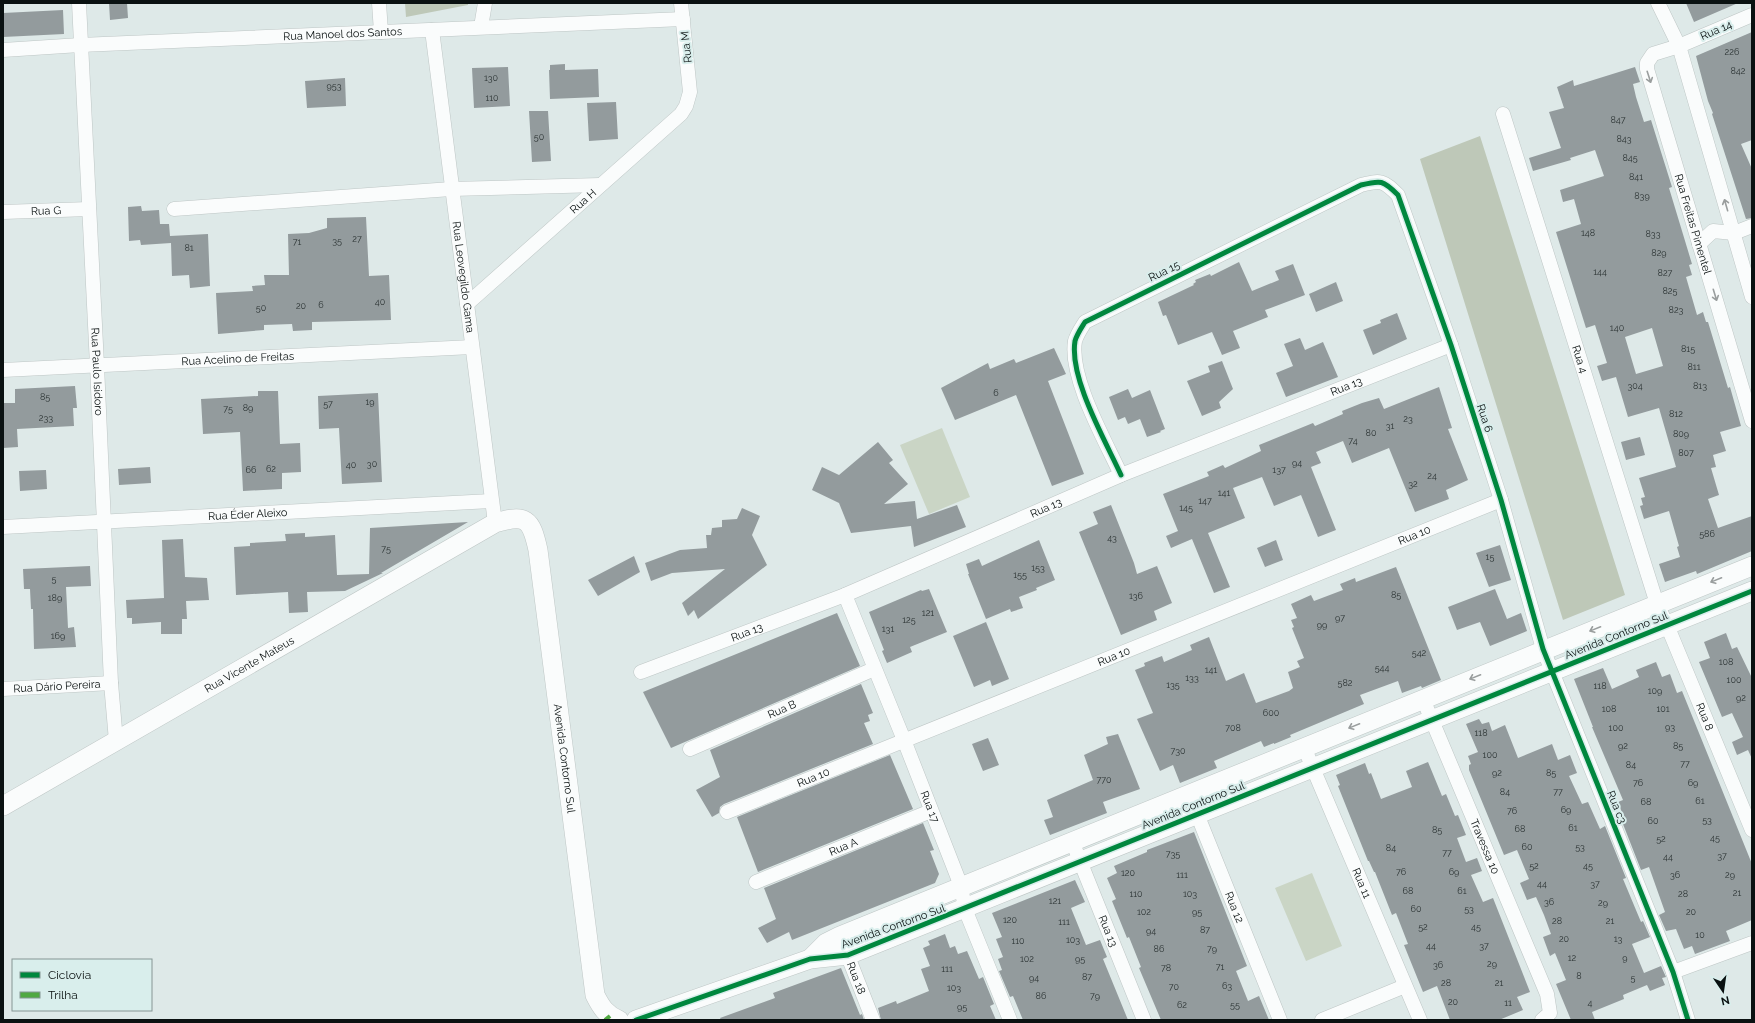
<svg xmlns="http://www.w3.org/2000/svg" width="1755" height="1023" viewBox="0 0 1755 1023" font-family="Raleway,sans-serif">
  <rect width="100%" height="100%" fill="#dee9e8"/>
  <!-- green -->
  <path fill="#cad5c5" d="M942 428 970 497 929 514 900 445Z
    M1312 873 1342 946 1306 961 1275 888Z"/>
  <!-- forest -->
  <path fill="#bec8b8" d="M405 3H468V5L406 17Z
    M1480 136 1625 595 1563 620 1420 159Z"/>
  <!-- building -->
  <path fill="#939b9d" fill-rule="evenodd" d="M109 3H127L128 18 110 20Z
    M1686 3H1738L1694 22Z
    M63 10 64 34 3 37V13Z
    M1752 32V140L1741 144 1752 169V218L1746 219 1712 114 1713 113 1708 101 1696 56Z
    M565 64V70L598 69 599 97 550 99 549 70H550V65Z
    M508 67 510 106 474 108 472 68Z
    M1635 67 1640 82 1633 84 1636 97 1644 122 1651 120 1672 187 1669 188 1692 264 1689 265 1692 275 1686 277 1697 315 1703 312 1706 322H1708L1728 388 1730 387 1741 426 1720 432 1726 451 1713 455 1716 467 1711 468 1719 495 1708 499 1718 528 1752 516V551L1697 574 1696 571 1665 582 1659 564 1680 557 1677 547 1679 546 1669 511 1644 519 1640 506 1643 505 1641 498 1645 497 1639 478 1676 467 1659 408 1628 417 1616 377 1602 381 1597 366 1607 363 1595 325 1586 328 1556 232 1581 224 1574 199 1563 202 1560 190 1604 176 1595 150 1570 158 1571 160 1533 171 1529 158 1561 148 1549 112 1564 108 1557 87 1573 80 1574 86ZM1652 328 1663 366 1636 374 1625 337Z
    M345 78 346 106 307 108 305 81Z
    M616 102 618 139 589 141 587 103Z
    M529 111H548L551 161 532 162Z
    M141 206 142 211 159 210 160 224H169L170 236 208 234 210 286 190 288 189 275 172 276 171 243 141 245 140 240 129 241 128 207Z
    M366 217 369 276 389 275 391 320 312 322V330L293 331 292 324 264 325V330L218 334 216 293 253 291 252 286 265 285 264 275H289L288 234 309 233 327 228V218Z
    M1239 262 1252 291 1279 280 1275 271 1293 264 1305 295 1265 310 1268 317 1233 331 1240 348 1222 355 1212 332 1178 345 1166 315 1163 316 1158 302 1194 285 1193 284 1196 282 1195 280 1210 274 1211 276Z
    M1336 282 1343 301 1316 312 1309 294Z
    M1397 313 1407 339 1373 355 1363 330 1381 323 1380 320Z
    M1300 338 1305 350 1323 342 1338 377 1286 397 1276 373 1293 366 1284 344Z
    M1054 348 1066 374 1048 381 1084 474 1052 486 1016 395 955 420 941 388 988 363 990 369 1014 359 1016 363Z
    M1222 361 1233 389 1219 402 1221 408 1202 416 1187 381 1210 372 1208 366Z
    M75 386 77 408H73L74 426 17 429 18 447 3 448V403H15V389Z
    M1439 387 1452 428 1448 429 1468 480 1446 490 1449 499 1415 512 1389 448 1352 463 1343 441 1316 452 1321 463 1311 467 1336 530 1318 537 1301 495 1274 506 1262 477 1233 488 1245 518 1208 533 1230 587 1214 593 1192 539 1171 548 1166 536 1178 531 1163 494 1209 476 1207 472 1223 465 1225 468 1261 451 1259 445 1313 423 1315 426 1343 414 1342 411 1362 403 1379 398 1384 409Z
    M1128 389 1132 398 1150 390 1165 429 1160 431 1161 432 1147 437 1140 419 1128 424 1125 417 1118 420 1109 397Z
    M258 391H278L280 444 300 443 301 472 282 473V489L243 491 240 432 203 434 201 399 258 396Z
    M378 393 382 482 342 484 339 428 319 429 318 396Z
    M1640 437 1645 455 1626 460 1621 442Z
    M878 442 893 460 889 463 908 484 884 504 915 501 917 519 957 505 966 527 914 547 911 526 851 533 839 503 812 490 822 467 839 475Z
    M150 467 151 483 119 485 118 469Z
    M46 470 47 489 20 491 19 471Z
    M1111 505 1134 563 1137 574 1157 566 1172 603 1154 611 1157 620 1121 635 1079 532 1098 524 1093 512Z
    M742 508 760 516 752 535 767 565 698 619 694 610 688 616 682 603 725 569 672 573 651 581 645 563 680 550 707 548 706 535H711L712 528 722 527V520L737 519Z
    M468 522 381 573H383L345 591 307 592 308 612 289 613 288 592 236 595 234 547 250 546V543L286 541 285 534 305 533V537L335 535 337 575 369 574 370 528Z
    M183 539 185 577 207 578 209 600 186 601 187 619H182V634H161V622L132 624V618H127L126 600 164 598 162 540Z
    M1039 540 1055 580 1036 588 1037 590 1019 597 1023 608 1011 612 1010 609 986 619 968 574H969L966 564 979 559 982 566Z
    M1276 540 1283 560 1265 567 1257 548Z
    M1500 545 1511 580 1489 587 1476 553Z
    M634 556 640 572 598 596 588 580Z
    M90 566 91 586 66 587 68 628 74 627 76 647 34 649 33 609H31L30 589H24L23 569Z
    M1396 567 1441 680 1422 688 1421 686 1402 693 1398 681 1360 695 1364 704 1290 735 1291 737 1274 744V743L1264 747 1261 741 1214 761 1217 768 1180 783 1173 765 1160 771 1137 719 1153 713 1135 670 1145 666 1144 663 1162 656 1164 662 1192 650 1190 645 1209 637 1226 681 1244 673 1256 703 1289 691 1293 688 1288 672 1300 667 1297 661 1304 658 1292 628 1294 627 1291 620 1297 618 1291 604 1311 595 1314 601 1343 590 1340 584 1355 578 1356 582Z
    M929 589 947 632 910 647 912 652 887 663 882 651 884 650 869 612 921 590 922 591Z
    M1495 589 1507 619 1521 613 1527 631 1490 646 1480 622 1457 630 1448 607Z
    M837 613 860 666 671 748 643 692Z
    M986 622 1009 679 992 686 990 680 974 687 953 636Z
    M1726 633 1732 649 1737 647 1752 678V759L1748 750 1737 755 1732 742 1743 737 1732 713 1722 717 1699 662 1710 658 1704 642Z
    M1656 662 1662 677 1670 674 1677 693 1682 691 1752 864V920L1726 931 1730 941 1695 954 1692 946 1684 949 1676 929 1666 931 1659 915 1665 912 1649 867 1641 870 1621 819 1624 818 1618 802 1623 800 1592 727H1593L1574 679 1603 668 1612 689 1639 677 1636 670Z
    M861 684 873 713 868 715 870 721 864 723 873 744 724 804 720 807 719 813 712 817 696 790 720 777 710 750Z
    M1479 719 1482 724 1489 722 1492 731 1505 725 1518 758 1552 744 1558 760 1570 755 1577 773 1569 776 1582 804 1588 802 1600 829 1605 826 1626 878 1623 879 1641 922 1643 921 1650 937 1632 944 1644 973 1661 966 1666 977 1662 978 1665 985 1650 991 1647 985 1623 995 1624 999 1592 1012 1595 1020H1571L1556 984 1566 980 1555 953 1550 956 1543 937 1551 934 1544 915 1536 897 1527 900 1520 883 1529 879 1517 850 1504 855 1469 770V765L1471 764 1468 756 1478 752 1466 724Z
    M1118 734 1140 789 1103 802 1107 813 1050 835 1044 820 1053 817 1047 800 1093 780 1084 755 1108 744 1106 737Z
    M988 738 999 765 983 771 972 744Z
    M890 755 913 809 758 872 737 817Z
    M1428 762 1442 796 1446 794 1455 816 1458 815 1466 835 1457 838 1466 862 1477 858 1482 871 1471 875 1483 902 1493 898 1530 992 1517 997 1523 1010 1499 1020H1450L1437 986 1423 992 1404 945 1408 944 1396 913 1392 915 1375 872H1374L1369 861H1368L1338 786 1340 785 1336 775 1365 763 1369 774 1371 773 1381 799 1412 787 1406 771Z
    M923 823 934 850 930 851 939 874 935 883 792 940 789 932 767 943 758 928 776 919 764 888Z
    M1194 832 1247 966 1236 971 1248 1001 1259 996 1269 1020H1161L1139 968 1141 967 1129 937 1127 938 1112 901 1116 899 1107 878 1117 873 1114 866 1147 852V850Z
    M1075 880 1085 902 1071 908 1086 945 1100 940 1107 957 1103 959 1128 1020H1023L1013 996 1010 997 999 971 1002 970 998 959 1003 957 996 939 1002 937 992 913Z
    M945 934 950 948 955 946 958 954 967 951 979 979 983 977 994 1004 990 1006 996 1020H881L878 1008 896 1001 897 1004 929 991 921 969 930 966 923 948 930 945 928 941Z
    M841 968 860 1015 862 1014 864 1020H721L720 1018 775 998 773 993Z"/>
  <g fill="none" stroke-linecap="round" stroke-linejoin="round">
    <defs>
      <g id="street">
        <path id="s1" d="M79 3 97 365 111 683 116 741"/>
        <path d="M379 3 381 32"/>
        <path d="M1658 3 1679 46 1752 297"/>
        <path id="s2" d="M1752 15 1679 46 1653 54 1647 63V69L1752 421"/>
        <path d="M481 27 485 3"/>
        <path id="s3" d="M432 30 495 523"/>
        <path id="s4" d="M3 50 80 45 683 19"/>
        <path id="s5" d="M1503 114 1657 604 1667 625 1752 830"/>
        <path d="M174 209 451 189 600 185"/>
        <path id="s6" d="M3 212 89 209"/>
        <path d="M1699 244 1713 231 1734 233 1752 226"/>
        <path id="s7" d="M467 304 681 114 686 106 690 92 681 3"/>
        <path id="s8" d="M3 370 472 347"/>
        <path d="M1121 475C1105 440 1069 378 1075 341 1077 334 1082 327 1085 322L1361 185C1381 180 1383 180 1398 195L1451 345 1501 500 1543 649 1673 972 1688 1020"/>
        <path id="s9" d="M3 527 491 501"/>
        <path id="s10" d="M845 595 904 740 961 886 965 909 1010 1020"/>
        <path id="s11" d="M641 672 845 595 1121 475 1451 345"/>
        <path id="s12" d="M3 689 111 683"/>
        <path id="s13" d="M1423 699 1547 994 1550 1013 1542 1020"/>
        <path id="s14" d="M1304 747 1420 1020"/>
        <path id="s15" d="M690 749 874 669"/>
        <path id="s16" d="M1189 794 1280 1020"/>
        <path id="s17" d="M727 812 1501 500"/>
        <path id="s18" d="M1072 841 1144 1020"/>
        <path id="s19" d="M756 882 931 811"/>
        <path id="s20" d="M840 936 873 1020"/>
        <path d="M1673 972 1752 943"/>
        <path d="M1322 1020 1405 986"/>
      </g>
      <g id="secondary">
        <path id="s21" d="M3 806 495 523C526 514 531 518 538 550L595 995C601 1007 606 1015 619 1020"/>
        <path d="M810 959 826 943 840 936 1752 566"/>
        <path d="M636 1020 810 959 848 955 1752 591"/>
      </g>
    </defs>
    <!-- street casing -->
    <use href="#street" stroke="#bec6c5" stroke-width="15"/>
    <!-- secondary casing -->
    <use href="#secondary" stroke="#bec6c5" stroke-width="20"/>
    <!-- street -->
    <use href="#street" stroke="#fafcfc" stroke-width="14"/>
    <!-- secondary -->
    <use href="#secondary" stroke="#fafcfc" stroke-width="19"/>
    <!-- quiet -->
    <path stroke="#50a842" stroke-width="4" stroke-dasharray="8 4" stroke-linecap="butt" d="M605 1020 610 1016"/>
    <defs>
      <path id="cycleway" d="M1121 475C1105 440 1069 378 1075 341 1077 334 1082 327 1085 322L1361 185C1381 180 1383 180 1398 195L1451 345 1501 500 1543 649 1673 972 1688 1020
        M636 1020 810 959 848 955 1752 591"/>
    </defs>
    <!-- cycleway casing -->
    <use href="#cycleway" stroke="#d9eeec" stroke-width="8"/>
    <!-- cycleway -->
    <use href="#cycleway" stroke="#00873e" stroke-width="5"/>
  </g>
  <!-- one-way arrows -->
  <defs><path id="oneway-shaft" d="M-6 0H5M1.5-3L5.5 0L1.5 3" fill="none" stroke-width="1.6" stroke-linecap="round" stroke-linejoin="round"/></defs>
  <g stroke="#9a9e9e">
    <use href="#oneway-shaft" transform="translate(1649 77) rotate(72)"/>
    <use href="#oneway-shaft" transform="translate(1726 205) rotate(-106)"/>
    <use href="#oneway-shaft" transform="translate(1715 295) rotate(73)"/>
    <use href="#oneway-shaft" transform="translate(1716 580) rotate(158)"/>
    <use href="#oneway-shaft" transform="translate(1595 629) rotate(158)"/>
    <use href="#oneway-shaft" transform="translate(1475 677) rotate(158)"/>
    <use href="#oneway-shaft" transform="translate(1354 726) rotate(158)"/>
  </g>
  <g text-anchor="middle" stroke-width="4" stroke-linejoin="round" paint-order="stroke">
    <!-- number labels -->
    <g font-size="9" fill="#2c3434">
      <text x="1732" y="55">226</text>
      <text x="1738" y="74">842</text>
      <text x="491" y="81">130</text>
      <text x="334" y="89">953</text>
      <text x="492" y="101">110</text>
      <text x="1618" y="123">847</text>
      <text x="539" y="140">50</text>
      <text x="1624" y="142">843</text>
      <text x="1630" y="161">845</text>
      <text x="1636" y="180">841</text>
      <text x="1642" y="199">839</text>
      <text x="1588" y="236">148</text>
      <text x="1653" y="237">833</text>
      <text x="357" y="242">27</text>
      <text x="337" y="244">35</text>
      <text x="297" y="245">71</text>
      <text x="189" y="251">81</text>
      <text x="1659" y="256">829</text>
      <text x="1600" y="275">144</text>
      <text x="1665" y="276">827</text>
      <text x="1670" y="294">825</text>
      <text x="380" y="305">40</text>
      <text x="321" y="308">6</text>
      <text x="301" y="309">20</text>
      <text x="261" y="311">50</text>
      <text x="1676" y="313">823</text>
      <text x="1617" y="331">140</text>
      <text x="1688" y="352">815</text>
      <text x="1694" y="370">811</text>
      <text x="1635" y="389">304</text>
      <text x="1700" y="389">813</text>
      <text x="996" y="396">6</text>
      <text x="45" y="400">85</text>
      <text x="370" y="405">19</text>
      <text x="328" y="407">57</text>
      <text x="248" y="411">89</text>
      <text x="228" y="412">75</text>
      <text x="1676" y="417">812</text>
      <text x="46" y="421">233</text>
      <text x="1408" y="422">23</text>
      <text x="1390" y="429">31</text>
      <text x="1371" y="436">80</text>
      <text x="1681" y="437">809</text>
      <text x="1353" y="444">74</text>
      <text x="1686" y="456">807</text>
      <text x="1297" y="466">94</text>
      <text x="372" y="467">30</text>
      <text x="351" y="468">40</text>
      <text x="271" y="472">62</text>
      <text x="251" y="473">66</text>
      <text x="1279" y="473">137</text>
      <text x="1432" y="479">24</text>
      <text x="1413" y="487">32</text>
      <text x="1224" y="496">141</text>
      <text x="1205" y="504">147</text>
      <text x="1186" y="511">145</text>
      <text x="1707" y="537">586</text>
      <text x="1112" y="541">43</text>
      <text x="386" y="552">75</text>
      <text x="1490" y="560">15</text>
      <text x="1038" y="571">153</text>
      <text x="1020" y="578">155</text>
      <text x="54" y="582">5</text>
      <text x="1396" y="598">85</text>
      <text x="1136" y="599">136</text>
      <text x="55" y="601">189</text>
      <text x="928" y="616">121</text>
      <text x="1340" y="621">97</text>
      <text x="909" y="623">125</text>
      <text x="1322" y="628">99</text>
      <text x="888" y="632">131</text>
      <text x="58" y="639">169</text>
      <text x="1419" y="656">542</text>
      <text x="1726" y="665">108</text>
      <text x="1382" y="671">544</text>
      <text x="1211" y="673">141</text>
      <text x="1192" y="681">133</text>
      <text x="1734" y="683">100</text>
      <text x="1345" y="686">582</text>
      <text x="1173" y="688">135</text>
      <text x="1600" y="689">118</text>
      <text x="1655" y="694">109</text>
      <text x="1741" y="701">92</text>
      <text x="1609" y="712">108</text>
      <text x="1663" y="712">101</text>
      <text x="1271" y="716">600</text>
      <text x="1670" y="730">93</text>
      <text x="1233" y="731">708</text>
      <text x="1616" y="731">100</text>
      <text x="1481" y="736">118</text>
      <text x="1623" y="749">92</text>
      <text x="1678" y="749">85</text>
      <text x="1178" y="754">730</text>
      <text x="1490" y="758">100</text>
      <text x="1685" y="767">77</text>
      <text x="1631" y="768">84</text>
      <text x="1497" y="776">92</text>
      <text x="1551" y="776">85</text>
      <text x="1104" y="783">770</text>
      <text x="1638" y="786">76</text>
      <text x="1693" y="786">69</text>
      <text x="1505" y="795">84</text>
      <text x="1558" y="795">77</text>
      <text x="1700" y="804">61</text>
      <text x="1646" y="805">68</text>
      <text x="1566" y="813">69</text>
      <text x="1512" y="814">76</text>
      <text x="1707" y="823">53</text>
      <text x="1653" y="824">60</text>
      <text x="1573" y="831">61</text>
      <text x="1520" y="832">68</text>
      <text x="1437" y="833">85</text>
      <text x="1715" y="841">45</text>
      <text x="1661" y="842">52</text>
      <text x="1527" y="850">60</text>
      <text x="1580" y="850">53</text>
      <text x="1391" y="851">84</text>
      <text x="1447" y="856">77</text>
      <text x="1173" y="857">735</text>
      <text x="1722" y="859">37</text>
      <text x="1668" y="860">44</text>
      <text x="1534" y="869">52</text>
      <text x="1588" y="869">45</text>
      <text x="1401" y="875">76</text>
      <text x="1454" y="875">69</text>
      <text x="1128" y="876">120</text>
      <text x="1182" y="878">111</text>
      <text x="1675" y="878">36</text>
      <text x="1730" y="878">29</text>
      <text x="1542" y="887">44</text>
      <text x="1595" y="887">37</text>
      <text x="1408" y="894">68</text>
      <text x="1462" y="894">61</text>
      <text x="1737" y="896">21</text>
      <text x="1136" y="897">110</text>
      <text x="1190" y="897">103</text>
      <text x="1683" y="897">28</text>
      <text x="1055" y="904">121</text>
      <text x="1549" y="905">36</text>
      <text x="1603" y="906">29</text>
      <text x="1416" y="912">60</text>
      <text x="1469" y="912">53</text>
      <text x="1144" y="915">102</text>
      <text x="1197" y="915">95</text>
      <text x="1691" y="915">20</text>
      <text x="1010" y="923">120</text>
      <text x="1557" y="924">28</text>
      <text x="1610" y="924">21</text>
      <text x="1064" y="925">111</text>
      <text x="1423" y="930">52</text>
      <text x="1476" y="930">45</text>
      <text x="1205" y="933">87</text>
      <text x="1151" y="934">94</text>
      <text x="1700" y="938">10</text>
      <text x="1564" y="942">20</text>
      <text x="1618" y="942">13</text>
      <text x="1073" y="943">103</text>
      <text x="1018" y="944">110</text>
      <text x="1431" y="949">44</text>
      <text x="1484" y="949">37</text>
      <text x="1159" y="952">86</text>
      <text x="1212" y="952">79</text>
      <text x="1572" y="961">12</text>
      <text x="1625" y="961">9</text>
      <text x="1027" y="962">102</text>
      <text x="1080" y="962">95</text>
      <text x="1492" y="967">29</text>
      <text x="1438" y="968">36</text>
      <text x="1220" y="970">71</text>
      <text x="1166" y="971">78</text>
      <text x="947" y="972">111</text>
      <text x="1579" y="979">8</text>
      <text x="1087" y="980">87</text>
      <text x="1034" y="981">94</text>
      <text x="1633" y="981">5</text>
      <text x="1446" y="986">28</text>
      <text x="1499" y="986">21</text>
      <text x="1227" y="989">63</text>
      <text x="1174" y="990">70</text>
      <text x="954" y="991">103</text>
      <text x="1041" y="999">86</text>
      <text x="1095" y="999">79</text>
      <text x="1453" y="1005">20</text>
      <text x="1508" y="1006">11</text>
      <text x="1590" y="1006">4</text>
      <text x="1182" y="1008">62</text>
      <text x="1235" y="1008">55</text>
      <text x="962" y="1010">95</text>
    </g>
    <!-- street labels -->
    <g font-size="11" fill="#0a1111" stroke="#d9eeec">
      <text transform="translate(1716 30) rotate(-23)" y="4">Rua 14</text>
      <text dy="4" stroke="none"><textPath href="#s4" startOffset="340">Rua Manoel dos Santos</textPath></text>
      <text transform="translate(686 47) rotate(-96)" y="4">Rua M</text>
      <text dy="4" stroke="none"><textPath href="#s7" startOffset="155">Rua H</textPath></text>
      <text dy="4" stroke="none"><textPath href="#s6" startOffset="43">Rua G</textPath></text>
      <text dy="4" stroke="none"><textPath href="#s2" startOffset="285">Rua Freitas Pimentel</textPath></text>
      <text transform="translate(1164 271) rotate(-26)" y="4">Rua 15</text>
      <text dy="4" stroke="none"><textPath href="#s3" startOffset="249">Rua Leovegildo Gama</textPath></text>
      <text dy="4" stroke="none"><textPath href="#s8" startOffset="235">Rua Acelino de Freitas</textPath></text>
      <text dy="4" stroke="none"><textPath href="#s5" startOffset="257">Rua 4</textPath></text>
      <text dy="4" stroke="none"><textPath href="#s1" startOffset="369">Rua Paulo Isidoro</textPath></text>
      <text dy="4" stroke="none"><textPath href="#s11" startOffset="761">Rua 13</textPath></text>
      <text transform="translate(1485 418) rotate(72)" y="4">Rua 6</text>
      <text dy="4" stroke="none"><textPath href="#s11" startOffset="437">Rua 13</textPath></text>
      <text dy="4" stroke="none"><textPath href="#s9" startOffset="245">Rua Éder Aleixo</textPath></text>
      <text dy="4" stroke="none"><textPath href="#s17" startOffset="741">Rua 10</textPath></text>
      <text dy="4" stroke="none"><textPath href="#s11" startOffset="113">Rua 13</textPath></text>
      <text transform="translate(1616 635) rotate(-22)" y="4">Avenida Contorno Sul</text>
      <text dy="4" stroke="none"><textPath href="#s17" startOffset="417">Rua 10</textPath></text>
      <text dy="4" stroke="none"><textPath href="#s21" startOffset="284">Rua Vicente Mateus</textPath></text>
      <text dy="4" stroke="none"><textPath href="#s12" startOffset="54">Rua Dário Pereira</textPath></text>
      <text dy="4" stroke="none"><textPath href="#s15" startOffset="100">Rua B</textPath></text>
      <text dy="4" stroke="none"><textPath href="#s5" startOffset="636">Rua 8</textPath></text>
      <text dy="4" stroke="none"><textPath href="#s21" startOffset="841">Avenida Contorno Sul</textPath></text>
      <text dy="4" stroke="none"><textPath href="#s17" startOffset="93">Rua 10</textPath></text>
      <text transform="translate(1193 805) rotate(-22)" y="4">Avenida Contorno Sul</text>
      <text dy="4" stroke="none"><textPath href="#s10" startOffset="228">Rua 17</textPath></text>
      <text transform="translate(1617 807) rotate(68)" y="4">Rua c3</text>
      <text dy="4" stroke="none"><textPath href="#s19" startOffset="94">Rua A</textPath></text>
      <text dy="4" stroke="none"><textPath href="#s13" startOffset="160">Travessa 10</textPath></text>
      <text dy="4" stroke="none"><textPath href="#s14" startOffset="148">Rua 11</textPath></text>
      <text dy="4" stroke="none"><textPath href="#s16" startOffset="122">Rua 12</textPath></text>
      <text transform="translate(893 926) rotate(-20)" y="4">Avenida Contorno Sul</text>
      <text dy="4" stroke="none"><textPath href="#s18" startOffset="97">Rua 13</textPath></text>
      <text dy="4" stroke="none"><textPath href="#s20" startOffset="45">Rua 18</textPath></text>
    </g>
  </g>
  <!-- border -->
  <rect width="1755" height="1023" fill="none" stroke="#0a1111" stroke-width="8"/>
  <!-- legend -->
  <rect x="12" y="959" width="140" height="52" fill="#d9eeec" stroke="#869694"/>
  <rect x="20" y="972" width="20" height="6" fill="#00873e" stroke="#869694"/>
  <text x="48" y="979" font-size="12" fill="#0a1111">Ciclovia</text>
  <rect x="20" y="992" width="20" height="6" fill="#50a842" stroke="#869694"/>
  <text x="48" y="999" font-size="12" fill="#0a1111">Trilha</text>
  <!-- north arrow -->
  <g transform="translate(1723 991) rotate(167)" stroke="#d9eeec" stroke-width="3" paint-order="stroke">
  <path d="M0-3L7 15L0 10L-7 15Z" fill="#0a1111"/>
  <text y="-6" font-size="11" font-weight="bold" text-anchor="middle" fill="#0a1111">N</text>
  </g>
</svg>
